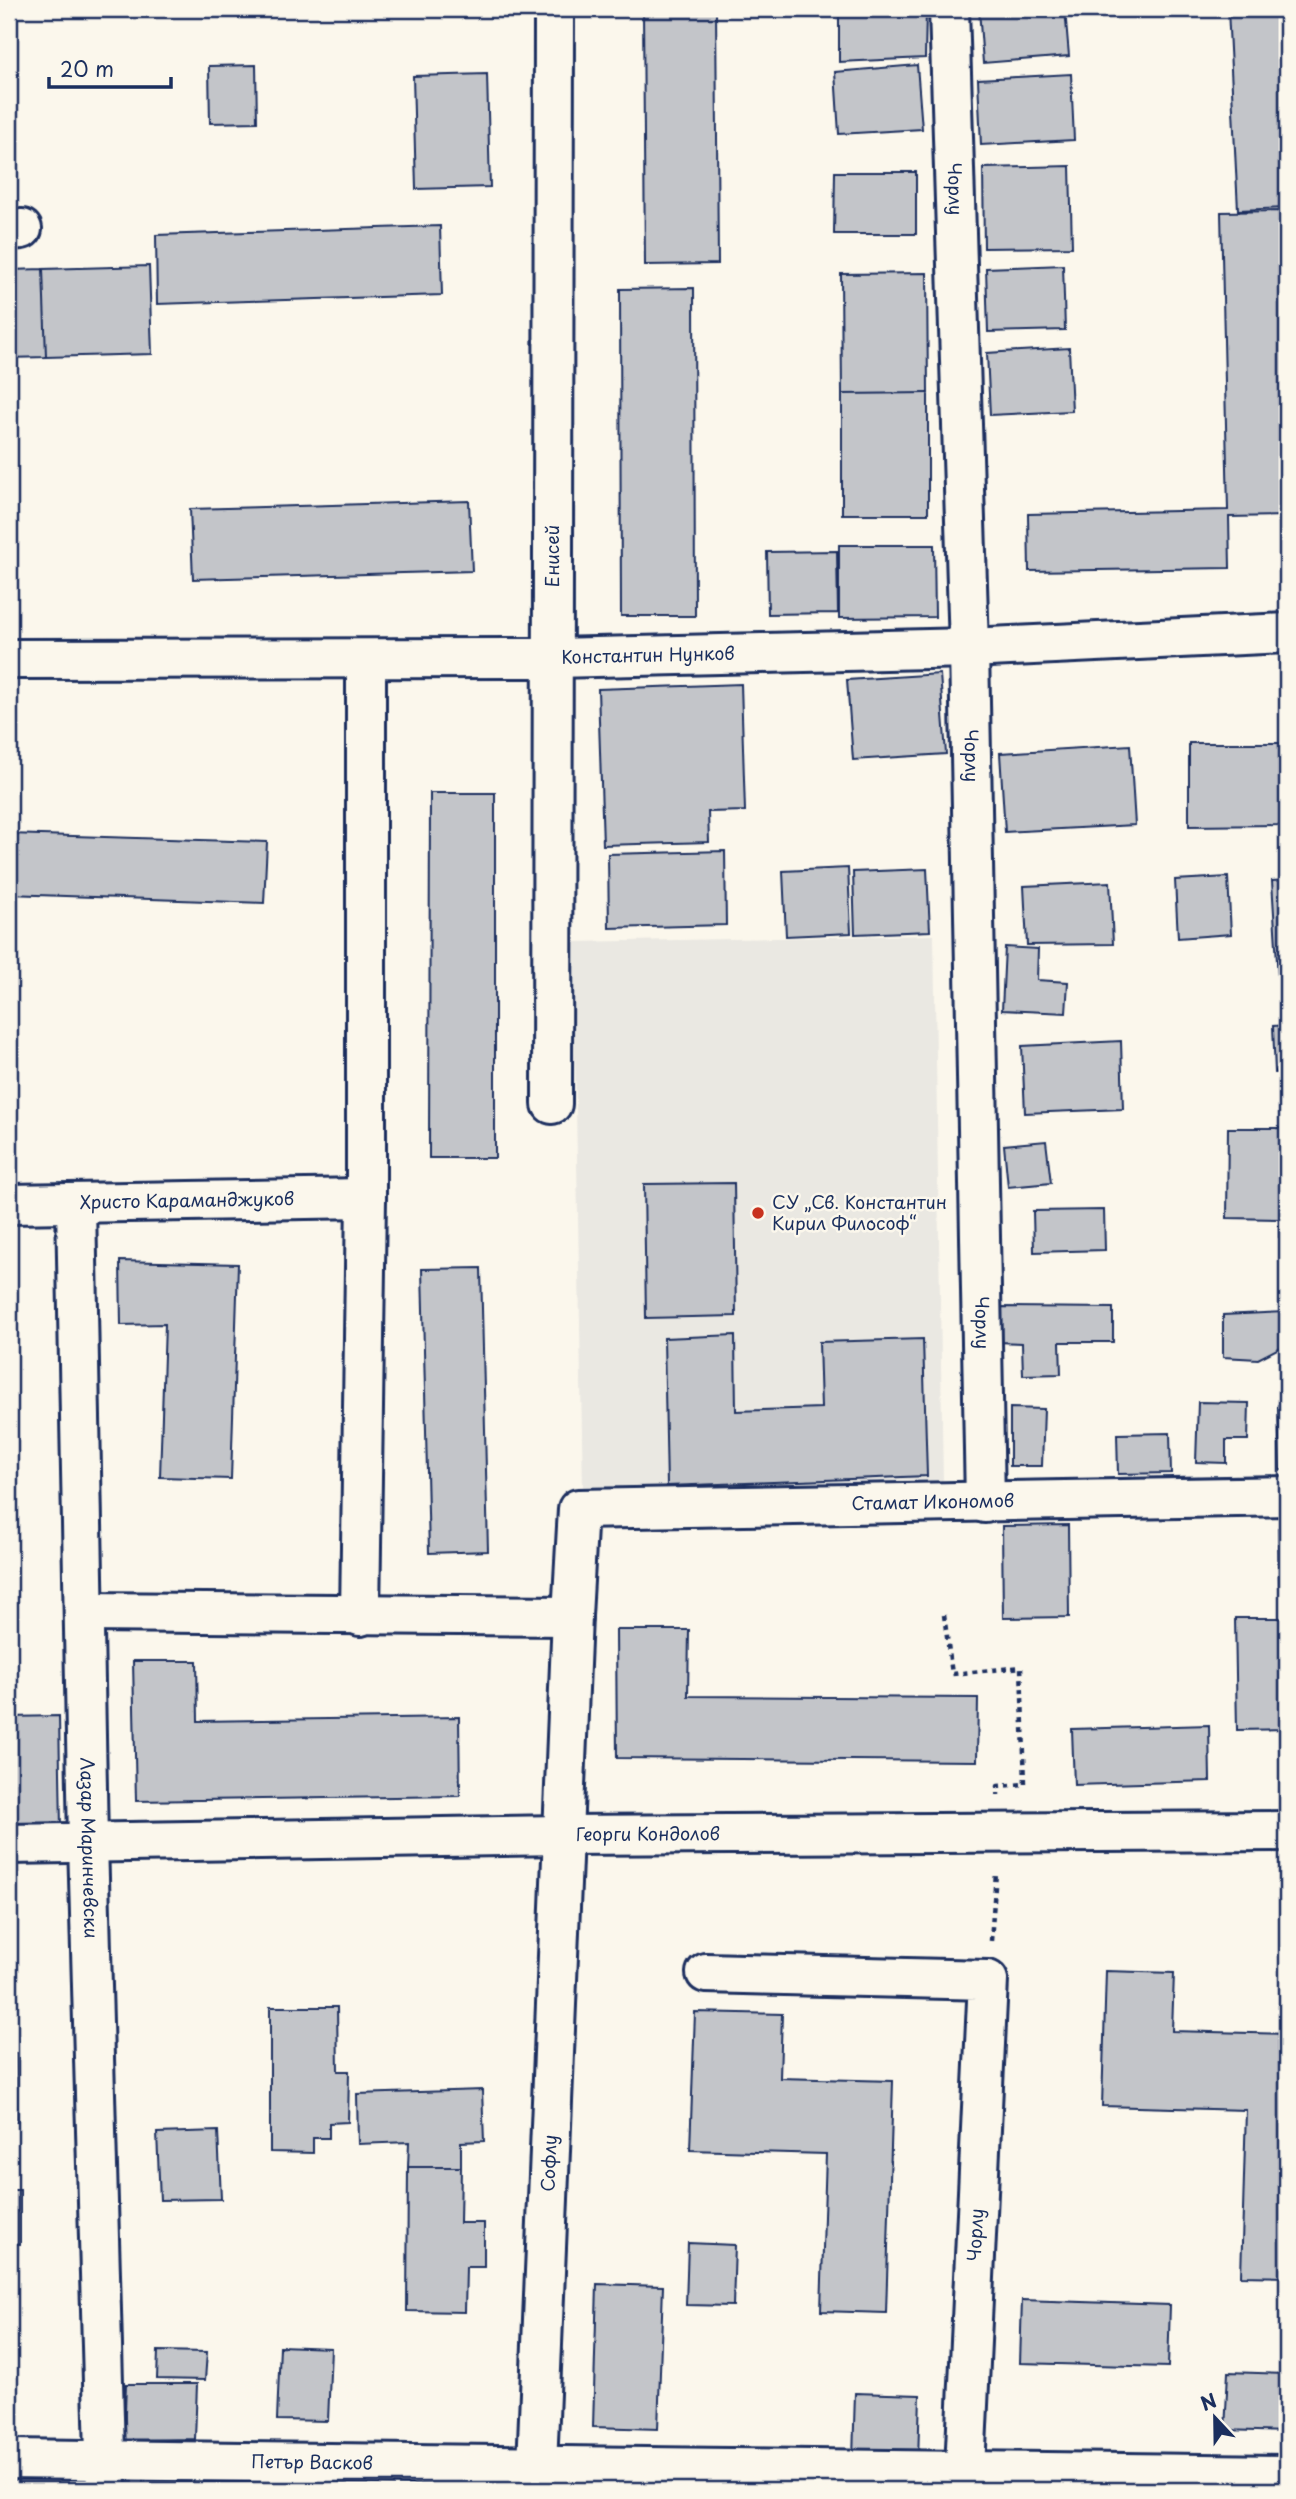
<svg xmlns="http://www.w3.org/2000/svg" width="1296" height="2499" viewBox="0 0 1296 2499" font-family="'Playpen Sans',sans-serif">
  <rect width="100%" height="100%" fill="#fbf7ec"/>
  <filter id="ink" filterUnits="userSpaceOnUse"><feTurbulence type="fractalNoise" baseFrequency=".0143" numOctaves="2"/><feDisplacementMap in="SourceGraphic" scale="14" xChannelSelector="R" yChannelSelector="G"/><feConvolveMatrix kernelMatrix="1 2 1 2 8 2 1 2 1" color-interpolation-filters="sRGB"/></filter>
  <g filter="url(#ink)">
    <!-- built -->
    <path fill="#eae8e2" d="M934 935 943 1483 583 1491 573 942Z"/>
    <!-- building -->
    <path fill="#c3c5c9" stroke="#1b2f5e" stroke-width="2" d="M643 9H716L718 264 645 265Z
      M839 9H926L925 58 839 62Z
      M979 9H1065L1069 56 983 63Z
      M1228 9H1287V208L1238 210Z
      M256 65 257 122 210 123 209 66Z
      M917 65 922 129 839 134 835 72Z
      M487 74 490 187 416 189 413 76Z
      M1071 74 1074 140 981 145 978 79Z
      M1070 166 1072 247 984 248 983 168Z
      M835 172H916V234H834Z
      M1285 211 1287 516 1229 517 1230 568 1029 571 1028 514 1228 510 1221 212Z
      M440 226 442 295 157 304 156 235Z
      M1063 265 1065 330 988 332 986 268Z
      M149 266 152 354 46 357 43 269Z
      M43 269 46 357 9 358V270Z
      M927 273 928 393 842 394 841 274Z
      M694 288 695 616H621L620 289Z
      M1069 348 1072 411 990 415 987 353Z
      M928 393V514H842V394Z
      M469 501 472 571 193 579 190 509Z
      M839 545H934L935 617 839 618Z
      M837 551 838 613 768 614 767 552Z
      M940 674 946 754 853 760 847 680Z
      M741 684 745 811 708 812 709 842 603 845 598 689Z
      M1189 743H1287V825L1189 826Z
      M1130 745 1135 825 1005 832 1000 753Z
      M430 793H495V1158H429Z
      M9 834 267 842 264 903 9 894Z
      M725 851 726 925 609 928 608 854Z
      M848 868 851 933 786 936 783 871Z
      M927 869 930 931 855 934 853 872Z
      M1228 877 1231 934 1178 938 1175 880Z
      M1287 880V994L1279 995 1272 881Z
      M1110 882 1113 944 1027 945 1024 886Z
      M1005 947 1038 949 1037 980 1068 982 1066 1013 1002 1010Z
      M1287 1025V1072L1275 1073 1273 1026Z
      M1121 1041 1123 1109 1025 1113 1022 1046Z
      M1228 1128H1287V1237H1279V1219L1227 1218Z
      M1046 1141 1051 1183 1008 1187 1004 1145Z
      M734 1183 736 1316 646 1318 644 1184Z
      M1104 1210 1105 1250 1034 1252 1033 1211Z
      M1282 1242H1287V1285H1282Z
      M120 1261 238 1264 231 1479 160 1477 165 1324 121 1325Z
      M481 1268 488 1551 429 1553 422 1269Z
      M998 1307 1113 1308V1342H1060L1061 1374 1023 1375 1022 1343 997 1342Z
      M1285 1312 1287 1344 1258 1359 1223 1357V1315Z
      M735 1335 736 1411 821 1408 819 1342 923 1339 927 1476 667 1486 664 1338Z
      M1198 1402 1249 1403 1248 1440H1226V1463L1196 1462Z
      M1287 1404V1470H1280L1278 1405Z
      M1010 1408 1044 1409 1042 1466H1010Z
      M1170 1433 1171 1473 1118 1474 1117 1434Z
      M1068 1525 1069 1617 1003 1618 1002 1526Z
      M1278 1528H1287V1585H1279Z
      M1235 1618H1287V1729L1237 1730Z
      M616 1630H689L688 1696 978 1698 977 1761 617 1758Z
      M133 1661H197L198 1721 459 1717 460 1796 136 1801Z
      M59 1716 61 1829 9 1830V1717Z
      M1209 1725 1210 1781 1074 1785 1072 1729Z
      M1106 1971 1174 1973 1172 2031 1287 2034V2277L1241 2276 1246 2110 1102 2106Z
      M270 2007H337L338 2071H349L348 2122 329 2123V2138H313V2153L270 2152Z
      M695 2012 782 2014 780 2078 893 2081 886 2313 821 2311 826 2154 690 2150Z
      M9 2053H16L17 2122 9 2121Z
      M482 2090 484 2141 461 2142V2167H408L409 2142 358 2144 357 2094Z
      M218 2131 221 2199 160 2200 157 2133Z
      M408 2167H461L460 2223H484V2267H466L465 2312 407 2311Z
      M9 2190H20V2244H9Z
      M688 2243 735 2245 733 2306 686 2305Z
      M597 2284 663 2286 658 2429 593 2427Z
      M1022 2300 1170 2305 1168 2367 1020 2363Z
      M280 2346 331 2348 328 2421 277 2420Z
      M158 2351 207 2352 205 2380 157 2379Z
      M1228 2372 1287 2374 1286 2432 1225 2430Z
      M126 2384H197L195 2439 124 2440Z
      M855 2393 920 2395 918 2460 853 2458Z"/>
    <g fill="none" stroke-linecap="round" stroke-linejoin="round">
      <defs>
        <g id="minor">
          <path id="s1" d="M949 9 969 648 985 1503"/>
          <path d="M9 230 22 229"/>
          <path id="s2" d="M9 659 554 658 969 648 1287 633"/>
          <path id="s3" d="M552 1104 554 9"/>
          <path id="s4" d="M9 1204 366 1198"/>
          <path id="s5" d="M76 1204 88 1842 106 2490"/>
          <path id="s6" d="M84 1612 572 1616 578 1509 1287 1496"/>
          <path d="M360 1616 366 1198V661"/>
          <path id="s7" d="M9 1844 561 1835 1287 1831"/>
          <path d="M706 1973 988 1980 964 2490"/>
          <path id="s8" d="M9 2459 1287 2475"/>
          <path id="s9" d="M536 2490 572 1616"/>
        </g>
      </defs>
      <!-- minor casing -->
      <use href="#minor" stroke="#1b2f5e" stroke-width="44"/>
      <!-- path -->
      <path stroke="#1b2f5e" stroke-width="4.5" stroke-dasharray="5 5" stroke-linecap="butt" d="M944 1615 952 1674 1021 1667 1025 1784 998 1786V1795
        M991 1941 996 1873"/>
      <!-- minor -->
      <use href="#minor" stroke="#fbf7ec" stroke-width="38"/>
    </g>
  </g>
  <!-- markers -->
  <circle fill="#c8321e" stroke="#fbf7ec" stroke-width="2.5" cx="758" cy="1213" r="7"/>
  <g text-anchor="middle" stroke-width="5" stroke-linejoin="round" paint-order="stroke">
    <!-- street labels -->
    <g font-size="18" fill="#1b2f5e" stroke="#fbf7ec">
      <text dy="6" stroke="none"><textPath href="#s1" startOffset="180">Чорлу</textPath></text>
      <text dy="6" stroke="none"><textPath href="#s3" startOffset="548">Енисей</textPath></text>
      <text dy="6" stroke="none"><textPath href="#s2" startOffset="639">Константин Нунков</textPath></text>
      <text dy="6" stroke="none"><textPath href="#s1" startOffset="747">Чорлу</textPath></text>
      <text dy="6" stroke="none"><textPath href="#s4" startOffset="178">Христо Караманджуков</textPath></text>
      <text dy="6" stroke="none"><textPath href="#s1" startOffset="1314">Чорлу</textPath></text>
      <text dy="6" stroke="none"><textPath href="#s6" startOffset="950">Стамат Икономов</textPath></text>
      <text dy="6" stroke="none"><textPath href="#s7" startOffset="639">Георги Кондолов</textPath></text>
      <text dy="6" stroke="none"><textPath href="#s5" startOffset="644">Лазар Маринчевски</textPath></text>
      <text dy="6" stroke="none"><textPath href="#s9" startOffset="327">Софлу</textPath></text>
      <text transform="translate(976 2235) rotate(-87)" y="6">Чорлу</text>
      <text dy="6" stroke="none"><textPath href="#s8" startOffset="303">Петър Васков</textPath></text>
    </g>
    <!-- poi labels -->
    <g font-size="18" fill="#1b2f5e" stroke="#fbf7ec" text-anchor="start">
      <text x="772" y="1209">СУ „Св. Константин<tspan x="772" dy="21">Кирил Философ“</tspan></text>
    </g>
  </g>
  <!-- margin -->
  <rect width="1296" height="2499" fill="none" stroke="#fbf7ec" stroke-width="35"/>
  <rect x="18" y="18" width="1261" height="2464" fill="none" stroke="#1b2f5e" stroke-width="2.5" filter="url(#ink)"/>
  <!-- north arrow -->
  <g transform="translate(1215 2418) rotate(338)" stroke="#fbf7ec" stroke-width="5" paint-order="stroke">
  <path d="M0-5L12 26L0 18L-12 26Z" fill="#1b2f5e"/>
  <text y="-10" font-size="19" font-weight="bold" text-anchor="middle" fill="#1b2f5e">N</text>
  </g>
  <!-- scale -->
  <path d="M49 77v10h122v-10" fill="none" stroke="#1b2f5e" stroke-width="3.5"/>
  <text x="60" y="77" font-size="21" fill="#1b2f5e" stroke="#fbf7ec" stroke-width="5" paint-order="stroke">20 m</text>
</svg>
